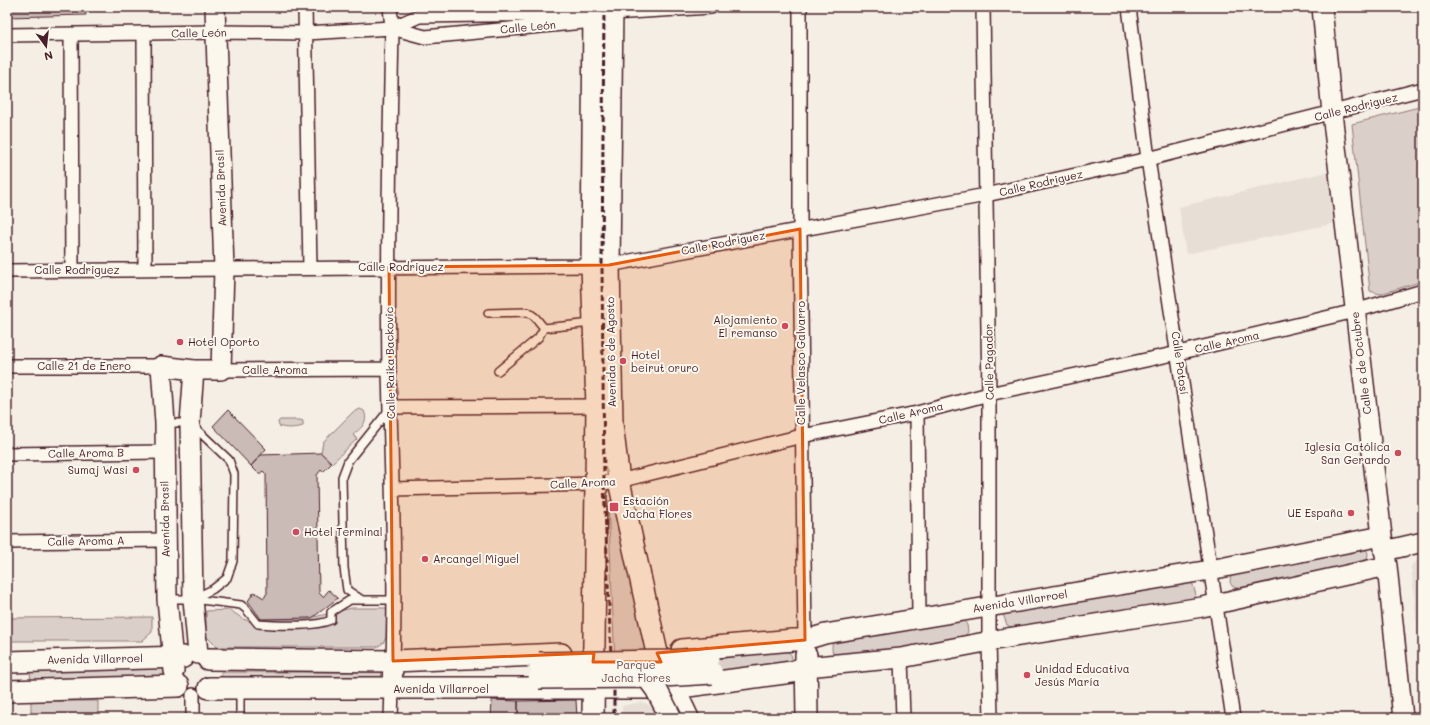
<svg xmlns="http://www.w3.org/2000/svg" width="1430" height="725" viewBox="0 0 1430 725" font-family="Mali,sans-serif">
  <rect width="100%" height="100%" fill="#f4eee4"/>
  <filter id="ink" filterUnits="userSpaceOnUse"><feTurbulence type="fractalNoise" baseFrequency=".025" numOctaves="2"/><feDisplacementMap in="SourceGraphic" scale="8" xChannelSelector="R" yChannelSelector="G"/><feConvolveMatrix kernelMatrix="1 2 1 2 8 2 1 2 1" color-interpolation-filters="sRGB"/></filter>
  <g filter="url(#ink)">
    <!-- built -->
    <path fill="#e7dfd6" d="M1331 171 1337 223 1186 254 1179 207Z
      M1423 555V637L1418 638 1411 566Z
      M642 702 659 709 663 718H622V706Z"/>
    <!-- green -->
    <path fill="#dbd0c9" stroke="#92787a" d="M1423 106V281L1380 294 1370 291 1352 124Z
      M360 409 364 411C369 422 361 428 353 435L357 439 332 463 321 453 323 442 353 412Z
      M280 420H300L303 421V426C296 428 285 429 279 426L278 422Z
      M617 498 651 654 615 665 608 501Z
      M1359 549H1366L1368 553 1367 560 1363 563 1240 590 1232 586 1230 582 1231 574Z
      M1192 582 1196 595 1191 600 1013 628 1007 625 1003 614 1006 610Z
      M352 608H387L386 638 383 643 377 647H217L206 636V611L230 610 243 619 258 624 261 619H306Z
      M152 617V632L142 641H7V618Z
      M963 619 967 625 968 632 962 640 952 643 834 657C831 648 831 644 836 637Z
      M780 650C789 651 793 653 792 663L744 676 677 665Z
      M167 665V683L31 685 30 667Z
      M221 672H395V683H222Z
      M31 701H98V718H31Z"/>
    <!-- building -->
    <path fill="#cabbb6" stroke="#4a1f2b" d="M7 7H85L86 15 7 17Z
      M228 410 266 449 251 466 213 426Z
      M321 453 332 463 323 472 321 470 317 475 319 593 323 597 329 590 338 598 312 618 261 619 248 601 254 592 264 598 267 593 266 474 263 471 259 474 251 466 261 455Z
      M492 700 518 701V718H491Z
      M576 700 577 718H518V701Z"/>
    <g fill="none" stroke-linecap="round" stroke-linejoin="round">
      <defs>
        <path id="service" d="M488 313 528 312 535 317 544 328
          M498 371 538 338 544 328 592 323
          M166 423H190L229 460 234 474 233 561 227 578 213 589 195 598
          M167 599H193L241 605 246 609 258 624C279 625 312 628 331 620V612L350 600H395
          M362 600 347 590 344 568 342 477 348 461 389 410
          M240 690V718"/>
        <path id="minor" d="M305 7 310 268
          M390 7 392 28C390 141 387 255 389 368 391 466 396 563 393 661
          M800 7V229L805 640
          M983 7 989 394V642L991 718
          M1129 7 1148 159 1233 718
          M392 28 419 16 612 13 711 7
          M144 33 145 270
          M7 35 216 32 306 33 392 28 425 37 594 21
          M71 35 72 270
          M7 271 592 266 609 265 986 195 1148 159 1423 89
          M7 366H161
          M221 370 389 369
          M391 407 597 406
          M917 413 919 618
          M7 454 165 452
          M393 489 596 484 619 481 802 436 917 413 989 394 1178 353 1355 311 1423 291
          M7 542 165 540
          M901 658 903 718
          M193 695V718
          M391 718 392 689"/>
        <path id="secondary" d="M1322 7 1332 113 1382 536 1387 566 1403 718
          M194 370 190 423 193 599 198 654
          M1384 551 1423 542
          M805 640 825 634 1210 570 1382 536
          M806 667 901 658 1001 639 1202 607 1387 566
          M174 671 167 599 165 423 161 366 194 370H221L224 269 215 7
          M392 689 393 661"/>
        <path id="primary" d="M612 7 609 265 612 424 619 481 657 653 688 718
          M682 650 793 640H805
          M806 655 807 718
          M208 659 393 661 561 654
          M7 662 183 657
          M209 688H645C653 686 664 684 665 674
          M673 688 792 672 806 667
          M7 691 178 686
          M593 718 597 406 592 266 594 7"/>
      </defs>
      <!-- service casing -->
      <use href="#service" stroke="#4a1f2b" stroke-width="10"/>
      <!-- minor casing -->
      <use href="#minor" stroke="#4a1f2b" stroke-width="16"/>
      <!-- secondary casing -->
      <use href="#secondary" stroke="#4a1f2b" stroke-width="22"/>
      <!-- primary casing -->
      <use href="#primary" stroke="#4a1f2b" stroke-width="24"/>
      <!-- service -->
      <use href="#service" stroke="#fbf7ec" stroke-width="7"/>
      <!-- minor -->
      <use href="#minor" stroke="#fbf7ec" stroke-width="13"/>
      <!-- secondary -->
      <use href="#secondary" stroke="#fbf7ec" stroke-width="19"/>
      <!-- primary -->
      <use href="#primary" stroke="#fbf7ec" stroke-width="21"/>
      <!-- rail -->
      <path stroke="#4a1f2b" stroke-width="3" stroke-dasharray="6 3" stroke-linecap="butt" d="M604 7 602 265 604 483 611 656 614 688V718"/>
      <defs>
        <path id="primary-bridge" d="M539 663 669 661 709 658
          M647 677 656 689 671 718
          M539 678 647 677 712 673"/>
      </defs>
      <!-- primary-bridge casing -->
      <use href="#primary-bridge" stroke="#4a1f2b" stroke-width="24" stroke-linecap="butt"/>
      <!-- primary-bridge -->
      <use href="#primary-bridge" stroke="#fbf7ec" stroke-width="21"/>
    </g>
  </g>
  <!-- marked area -->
  <path fill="#e8590c" fill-opacity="0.2" stroke="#e8590c" stroke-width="3" stroke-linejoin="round" d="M800 229 805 640 657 653 661 662H593L594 653 393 661 389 267 609 265Z"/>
  <!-- markers -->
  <g fill="#d1495b" stroke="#fbf7ec" stroke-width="1.5">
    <circle cx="785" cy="326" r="4"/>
    <circle cx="180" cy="342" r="4"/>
    <circle cx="623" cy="361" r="4"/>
    <circle cx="1398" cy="453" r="4"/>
    <circle cx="136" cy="470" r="4"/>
    <rect x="609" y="502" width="10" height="10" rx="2"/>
    <circle cx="1351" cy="513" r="4"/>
    <circle cx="296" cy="532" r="4"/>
    <circle cx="425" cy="559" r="4"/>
    <circle cx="1027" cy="675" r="4"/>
  </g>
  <g text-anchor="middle" stroke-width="4" stroke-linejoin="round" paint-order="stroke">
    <!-- street labels -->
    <g font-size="11" fill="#4a1f2b" stroke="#fbf7ec">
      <text transform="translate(528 27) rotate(-5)" y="4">Calle León</text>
      <text transform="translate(199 33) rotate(-1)" y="4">Calle León</text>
      <text transform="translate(1356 107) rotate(-14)" y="4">Calle Rodriguez</text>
      <text transform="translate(1041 183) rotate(-13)" y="4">Calle Rodriguez</text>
      <text transform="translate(221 188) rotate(-92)" y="4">Avenida Brasil</text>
      <text transform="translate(723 243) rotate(-11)" y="4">Calle Rodriguez</text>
      <text x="401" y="271">Calle Rodriguez</text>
      <text x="77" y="274">Calle Rodriguez</text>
      <text transform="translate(1227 342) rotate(-13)" y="4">Calle Aroma</text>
      <text transform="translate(611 352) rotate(-91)" y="4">Avenida 6 de Agosto</text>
      <text transform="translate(989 362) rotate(-91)" y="4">Calle Pagador</text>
      <text transform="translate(390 363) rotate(-91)" y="4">Calle Raika Backovic</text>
      <text transform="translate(801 363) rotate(-90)" y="4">Calle Velasco Galvarro</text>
      <text transform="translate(1180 363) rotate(82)" y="4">Calle Potosí</text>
      <text transform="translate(1361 363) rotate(-97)" y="4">Calle 6 de Octubre</text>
      <text x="84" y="370">Calle 21 de Enero</text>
      <text x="275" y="374">Calle Aroma</text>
      <text transform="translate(911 413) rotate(-13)" y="4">Calle Aroma</text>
      <text transform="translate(86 453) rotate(-1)" y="4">Calle Aroma B</text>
      <text transform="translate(583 483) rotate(-3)" y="4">Calle Aroma</text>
      <text transform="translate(165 519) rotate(-91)" y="4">Avenida Brasil</text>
      <text transform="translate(86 541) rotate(-1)" y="4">Calle Aroma A</text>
      <text transform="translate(1020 601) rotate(-9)" y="4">Avenida Villarroel</text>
      <text transform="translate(95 659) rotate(-1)" y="4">Avenida Villarroel</text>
      <text x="441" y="693">Avenida Villarroel</text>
    </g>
    <!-- poi labels -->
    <g font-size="11" fill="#4a1f2b" stroke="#fbf7ec" text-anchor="start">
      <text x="777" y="324" text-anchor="end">Alojamiento<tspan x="777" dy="13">El remanso</tspan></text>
      <text x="188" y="346">Hotel Oporto</text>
      <text x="631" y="359">Hotel<tspan x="631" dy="13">beirut oruro</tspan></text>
      <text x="1390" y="451" text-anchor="end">Iglesia Católica<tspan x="1390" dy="13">San Gerardo</tspan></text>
      <text x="128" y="474" text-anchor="end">Sumaj Wasi</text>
      <text x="623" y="505">Estación<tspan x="623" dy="13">Jacha Flores</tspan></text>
      <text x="1343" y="517" text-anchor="end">UE España</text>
      <text x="304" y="536">Hotel Terminal</text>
      <text x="433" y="563">Arcangel Miguel</text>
      <text x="1035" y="673">Unidad Educativa<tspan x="1035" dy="13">Jesús María</tspan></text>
    </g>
    <!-- park labels -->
    <g font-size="11" fill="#6e4b52" stroke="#fbf7ec">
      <text x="636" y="669">Parque<tspan x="636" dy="13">Jacha Flores</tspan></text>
    </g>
  </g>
  <!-- margin -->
  <rect width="1430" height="725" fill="none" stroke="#fbf7ec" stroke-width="24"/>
  <rect x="12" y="12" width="1406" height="701" fill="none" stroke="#4a1f2b" stroke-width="1.5" filter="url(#ink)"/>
  <!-- north arrow -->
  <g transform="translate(46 46) rotate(165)" stroke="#fbf7ec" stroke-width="3" paint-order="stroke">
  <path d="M0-3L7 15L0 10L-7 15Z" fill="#4a1f2b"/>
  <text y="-6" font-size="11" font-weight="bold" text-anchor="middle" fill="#4a1f2b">N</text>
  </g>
</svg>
